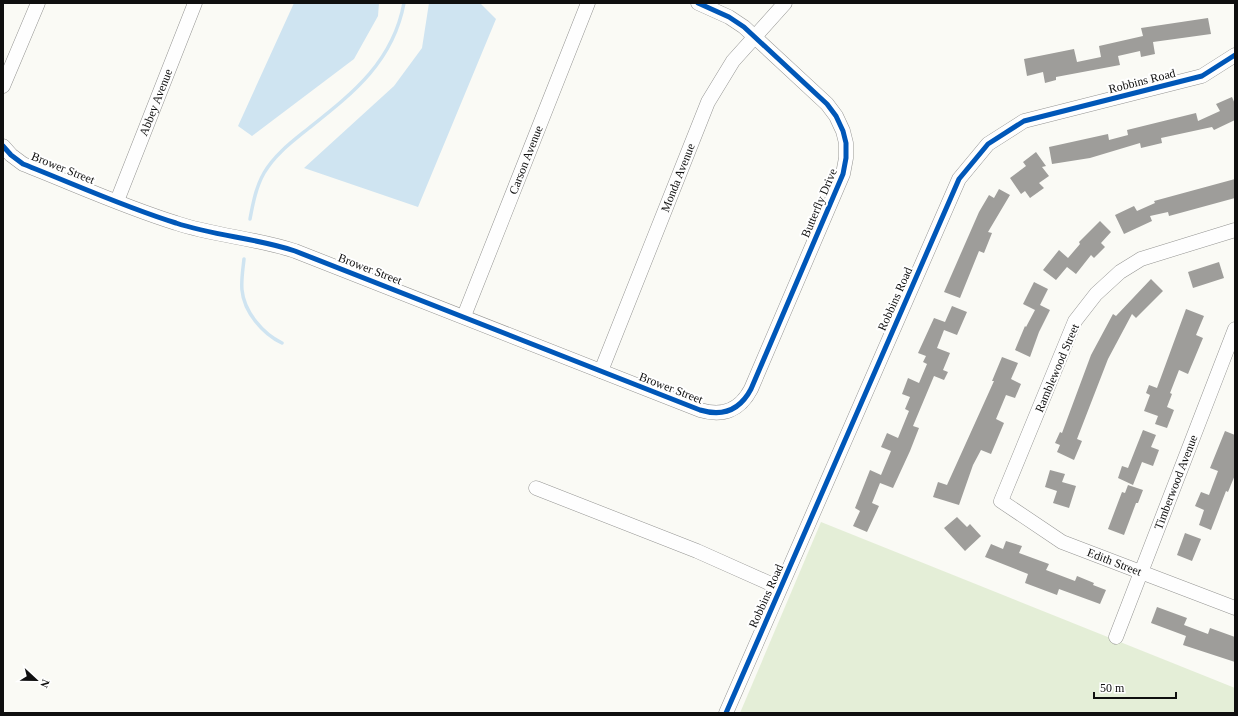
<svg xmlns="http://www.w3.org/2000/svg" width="1238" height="716" viewBox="0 0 1238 716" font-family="Georgia,serif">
  <rect width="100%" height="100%" fill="#fafaf5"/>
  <!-- green -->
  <path fill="#e4eed7" d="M821 522 1235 688V713H740Z"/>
  <!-- water -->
  <path fill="#cfe4f1" d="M294 3H379L378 16 354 59 252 136 238 126Z
    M429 3H480L496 19 418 207 304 168 394 86 422 48Z"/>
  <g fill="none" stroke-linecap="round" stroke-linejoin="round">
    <!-- stream -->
    <path stroke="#cfe4f1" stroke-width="3.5" d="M250 219C253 203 256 187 264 173 275 154 293 141 309 128 353 93 393 62 404 3
      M244 259C243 269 241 280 242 290 244 312 263 334 282 343"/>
  </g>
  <!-- building -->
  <path fill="#9e9d9a" d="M1208 18 1211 34 1153 42 1155 54 1141 57 1140 51 1118 56 1120 65 1056 77V80L1045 83 1043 72 1027 76 1024 59 1074 49 1077 62 1101 57 1099 46 1143 36 1141 28Z
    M1232 97 1235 104V120L1214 130 1212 127 1161 138 1162 143 1141 148 1140 143 1090 158 1052 164 1049 147 1108 134 1109 140 1128 135 1127 130 1196 113 1198 121 1220 111 1216 104Z
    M1036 152 1046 166 1042 167 1049 176 1039 183 1044 188 1030 198 1025 191 1021 194 1010 178 1026 166 1023 162Z
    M1235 179V198L1169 216 1168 212 1150 216 1152 221 1124 234 1115 215 1134 206 1137 211 1155 203 1154 201Z
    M999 189 1010 195 988 232 992 233 984 253 979 251 960 298 944 292 979 212 989 195 994 198Z
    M1100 221 1111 232 1101 243 1105 247 1094 258 1091 255 1076 274 1067 267 1056 280 1043 270 1059 250 1068 258 1080 244 1079 242Z
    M1219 262 1224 278 1193 288 1188 272Z
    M1151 279 1163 291 1136 318 1132 314 1108 359 1077 439 1082 441 1074 460 1057 452 1060 445 1055 443 1060 432 1062 433 1091 355 1113 314 1116 316Z
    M1034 282 1048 289 1040 305 1050 310 1039 332 1030 357 1015 350 1025 326 1026 327 1035 310 1023 304Z
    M952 306 967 312 957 335 944 330 937 348 950 353 943 370 948 372 944 380 934 376 913 426 919 428 910 451 893 488 880 483 872 503 879 506 867 532 853 526 860 511 855 508 870 470 881 475 891 451 881 447 887 433 898 438 909 411 905 409 910 397 902 394 908 378 919 383 927 364 923 362 926 356 918 353 934 318 945 322Z
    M1186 309 1204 316 1196 335 1203 338 1188 374 1179 370 1170 393 1172 394 1167 407 1174 410 1167 428 1155 424 1158 416 1144 411 1150 395 1146 393 1149 385 1157 388Z
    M1002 357 1018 363 1011 379 1021 384 1015 398 1006 395 996 419 1004 423 991 454 981 450 973 465 959 505 933 497 938 482 947 485 994 381H992Z
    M1143 430 1156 435 1151 447 1159 450 1153 466 1142 462 1133 485 1118 478 1122 466 1128 468Z
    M1225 431 1235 435V475L1228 492 1226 491 1211 530 1199 525 1204 510 1195 506 1201 492 1209 495 1218 471 1210 468Z
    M1050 470 1065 474 1062 482 1076 486 1069 508 1053 503 1057 491 1045 487Z
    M1128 485 1143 490 1138 503H1136L1124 535 1108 529 1122 492 1125 493Z
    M957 517 967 527 970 524 981 536 965 551 944 528Z
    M1185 533 1201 539 1192 561 1177 555Z
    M1006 541 1022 546 1019 553 1049 564 1046 570 1075 581 1077 576 1094 583 1093 585 1106 590 1100 604 1059 589 1057 595 1025 583 1028 574 985 557 991 544 1003 549Z
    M1157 607 1187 618 1184 625 1208 634 1210 628 1235 637V662L1183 645 1186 636 1151 623Z"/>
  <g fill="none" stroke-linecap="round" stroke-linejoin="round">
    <defs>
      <g id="minor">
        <path d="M3 86 38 3"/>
        <path d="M3 146 11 155 23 164C74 184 124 207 176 223 215 236 256 238 295 251L700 410C723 417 740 410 751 389L843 174 846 158V143L843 131 836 116 827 104 744 27 729 17 698 3"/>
        <path id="s1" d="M117 201 195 3"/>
        <path id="s2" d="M1235 230 1141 259 1120 272 1096 294 1075 321 1001 501 1062 542 1235 608"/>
        <path id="s3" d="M464 316 588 3"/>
        <path id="s4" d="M601 371 708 102 733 61 785 3"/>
        <path d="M536 488 697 551 780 588"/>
        <path id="s5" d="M1116 637 1235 329"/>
        <path d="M726 713 959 179 988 144 1024 121 1202 76 1235 55"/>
      </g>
    </defs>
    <!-- minor casing -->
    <use href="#minor" stroke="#959593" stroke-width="15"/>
    <!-- minor -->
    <use href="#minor" stroke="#fefefe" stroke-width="14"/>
    <defs>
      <path id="cycleway" d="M3 146 11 155 23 164C74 184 124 207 176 223 215 236 256 238 295 251L700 410C723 417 740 410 751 389L843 174 846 158V143L843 131 836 116 827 104 744 27 729 17 698 3
        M726 713 959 179 988 144 1024 121 1202 76 1235 55"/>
    </defs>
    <!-- cycleway casing -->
    <use href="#cycleway" stroke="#fff" stroke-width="8"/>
    <!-- cycleway -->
    <use href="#cycleway" stroke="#0057b8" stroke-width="5"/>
  </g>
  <g text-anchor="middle" stroke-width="4" stroke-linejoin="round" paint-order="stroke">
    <!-- street labels -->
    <g font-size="12" fill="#0f0f0f" stroke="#fff">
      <text transform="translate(1142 81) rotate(-14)" y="4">Robbins Road</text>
      <text dy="4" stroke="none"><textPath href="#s1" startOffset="106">Abbey Avenue</textPath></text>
      <text dy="4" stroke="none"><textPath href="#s3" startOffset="168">Carson Avenue</textPath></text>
      <text transform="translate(63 168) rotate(22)" y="4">Brower Street</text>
      <text dy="4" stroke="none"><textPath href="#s4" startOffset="208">Monda Avenue</textPath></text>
      <text transform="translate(819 203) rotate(-67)" y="4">Butterfly Drive</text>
      <text transform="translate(370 269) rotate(21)" y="4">Brower Street</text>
      <text transform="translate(895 299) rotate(-66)" y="4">Robbins Road</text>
      <text transform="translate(1057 368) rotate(-67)" y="4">Ramblewood Street</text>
      <text transform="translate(671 388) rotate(21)" y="4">Brower Street</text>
      <text dy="4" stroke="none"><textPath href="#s5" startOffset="166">Timberwood Avenue</textPath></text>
      <text dy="4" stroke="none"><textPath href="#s2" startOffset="514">Edith Street</textPath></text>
      <text transform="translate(766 596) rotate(-66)" y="4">Robbins Road</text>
    </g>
  </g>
  <!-- border -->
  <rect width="1238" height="716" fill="none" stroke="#0f0f0f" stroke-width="8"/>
  <!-- north arrow -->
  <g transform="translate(36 680) rotate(112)" stroke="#ffffff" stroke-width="3" paint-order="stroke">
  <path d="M0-3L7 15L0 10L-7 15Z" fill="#0f0f0f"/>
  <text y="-6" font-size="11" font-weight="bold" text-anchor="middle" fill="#0f0f0f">N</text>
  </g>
  <!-- scale -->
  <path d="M1094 692v6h82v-6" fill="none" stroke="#0f0f0f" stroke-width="2"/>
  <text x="1100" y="692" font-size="12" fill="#0f0f0f" stroke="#ffffff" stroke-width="3" paint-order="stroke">50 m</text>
</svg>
